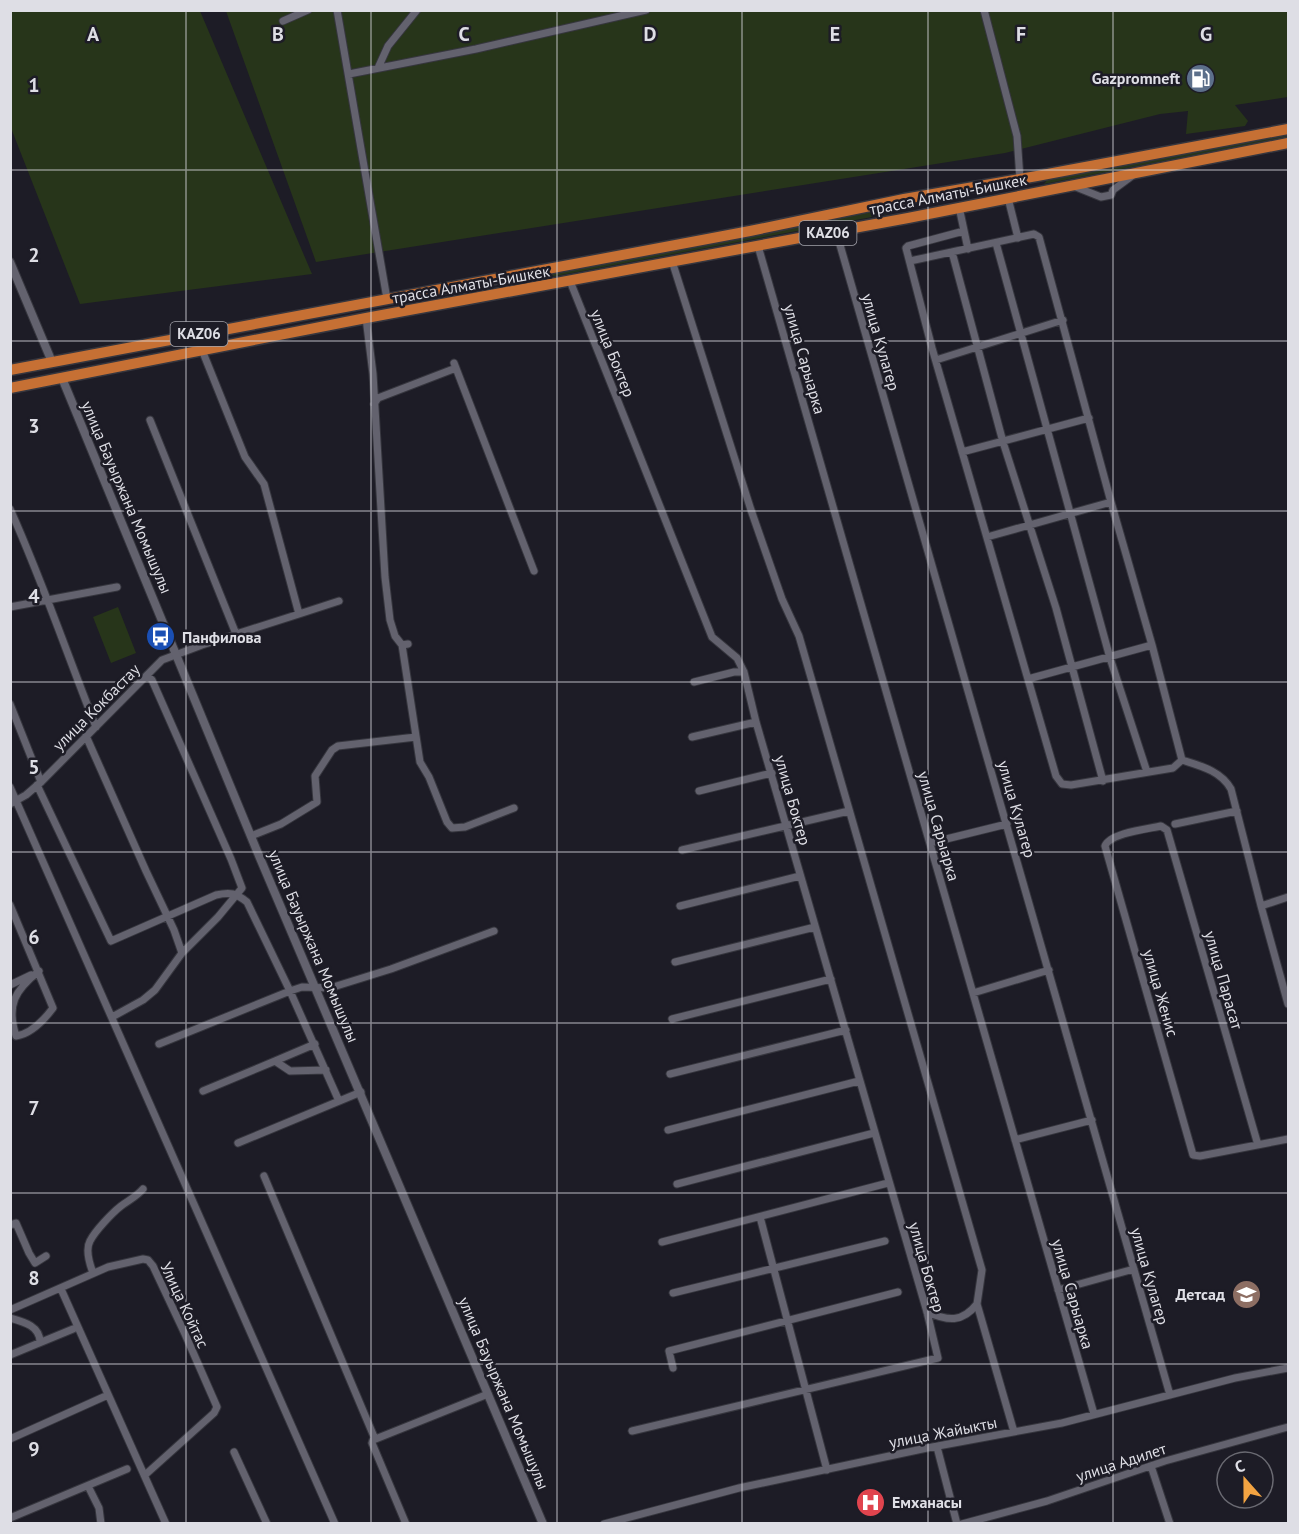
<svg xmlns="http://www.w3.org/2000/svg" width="1299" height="1534" viewBox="0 0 1299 1534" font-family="'PT Sans',sans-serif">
  <rect width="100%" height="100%" fill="#1d1c26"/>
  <!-- green -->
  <path fill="#27351a" d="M11 10 200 11 312 274 80 304 11 128Z
    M226 11H1288V97L1235 105 1248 121 1245 126 1186 134 1188 111 1160 114 1005 153 316 262Z
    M1288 133V137L1044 184 1047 180Z
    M888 209V214L513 284 515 278Z
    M118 607 136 653 111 663 93 617Z"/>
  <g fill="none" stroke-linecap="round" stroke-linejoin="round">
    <defs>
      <path id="minor" d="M337 10 387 299
        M984 10 1017 136 1020 179
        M283 21 308 10
        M378 68 388 46 417 10
        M349 74 476 49 646 10
        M1076 187 1101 197 1111 195 1113 190 1132 176
        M1008 198 1018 238
        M959 207 968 249
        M836 231 1170 1395
        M964 231 908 246 906 248 932 348 1056 776 1062 784 1071 785 1173 768 1182 760
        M996 243 1110 658 1147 772
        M758 246 1094 1414
        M952 252 1003 442 1056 608 1103 781
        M672 261 751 510 782 599 799 636 982 1270 977 1304 1014 1432
        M910 261 1034 234 1039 237 1111 502 1152 645 1182 760
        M570 281 712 637 737 658 744 672 756 722 927 1312 938 1358 632 1431
        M366 318 373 374 385 577 390 620 395 636 402 645 408 644
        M936 360 1063 320
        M454 363 534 571
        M374 404 378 398 456 368
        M150 420 236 634
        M962 452 1089 418
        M10 509C42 580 67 654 96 727
        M987 537 1111 502
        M10 607 117 587
        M299 614 339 601
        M402 645 420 762 429 777 447 822 452 828 465 827 514 808
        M1028 679 1152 645
        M694 682 734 672H744
        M10 704 41 782
        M86 736 146 871 174 930 182 953
        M692 737 756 722
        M1182 760C1201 766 1221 771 1231 789L1261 906 1288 1004
        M37 785 111 941 216 895C230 892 236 893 247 902L290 991 159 1044
        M10 787 335 1524
        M699 791 772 773
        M10 804 26 795 41 782 162 660 202 645 299 614 264 484 245 457 202 350
        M1175 824 1237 811
        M251 836 281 824 317 802 315 776 332 750 338 746 416 737
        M930 843 1007 824
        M682 850 849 811
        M10 905 53 1008C44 1020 31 1034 16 1036 6 1005 15 990 39 971
        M680 906 800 876
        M1261 906 1288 897
        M675 962 815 927
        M10 985 31 975
        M973 993 1049 970
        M112 1017 143 1000 155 990 182 953 218 917 242 888 231 859 152 680 147 675
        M672 1019 831 979
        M275 1061 315 1044
        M670 1074 846 1030
        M203 1091 275 1061 290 1071 326 1070
        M339 1101 290 991 302 987 330 988 391 969 494 931
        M668 1130 859 1081
        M1015 1140 1092 1120
        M238 1143 361 1092
        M1258 1145 1167 830 1161 826C1147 829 1110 833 1105 846L1193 1155 1200 1156 1288 1139
        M264 1176 375 1439
        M677 1184 874 1133
        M760 1217 827 1470
        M10 1225 16 1223 29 1253 35 1263 46 1256
        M662 1242 888 1183
        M93 1273C90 1265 85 1250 90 1241 95 1231 112 1213 121 1206 129 1200 136 1197 143 1189
        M61 1289 166 1524
        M1058 1290 1134 1269
        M673 1293 885 1241
        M10 1310 108 1267 143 1259 148 1260 153 1266 185 1334 217 1407 214 1413 145 1475
        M927 1312C948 1321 962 1323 977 1304
        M10 1318C24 1322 40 1326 40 1342
        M10 1355 73 1329
        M673 1368 669 1351 898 1292
        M10 1439 108 1395
        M937 1447 957 1524
        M234 1452 267 1524
        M1151 1466 1170 1524
        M88 1486 99 1508 101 1524
        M10 1518 127 1469
        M406 1524 372 1443 373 1440 488 1394
        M604 1524 739 1488 927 1448 1062 1423 1235 1378 1288 1368
        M962 1524 1047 1501 1165 1461 1288 1427"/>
      <path id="tertiary" d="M10 262 52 362
        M62 378 257 851 543 1524"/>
      <path id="trunk" d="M10 370 750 231 904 199 1037 176 1288 129
        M10 388 366 318 908 218 1288 143"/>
    </defs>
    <!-- minor casing -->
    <use href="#minor" stroke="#36363e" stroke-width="9"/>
    <!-- tertiary casing -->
    <use href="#tertiary" stroke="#36363e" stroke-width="10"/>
    <!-- trunk casing -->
    <use href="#trunk" stroke="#36363e" stroke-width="13"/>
    <!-- minor -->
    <use href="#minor" stroke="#63626e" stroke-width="7"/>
    <!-- tertiary -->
    <use href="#tertiary" stroke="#63626e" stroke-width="8"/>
    <!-- trunk -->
    <use href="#trunk" stroke="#c67034" stroke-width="10"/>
  </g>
  <!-- grid -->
  <path fill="none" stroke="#dedee5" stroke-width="1.5" stroke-opacity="0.55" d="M186 10V1524M371 10V1524M557 10V1524M742 10V1524M928 10V1524M1113 10V1524M10 170H1288M10 341H1288M10 511H1288M10 682H1288M10 852H1288M10 1023H1288M10 1193H1288M10 1364H1288"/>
  <!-- icons -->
  <defs>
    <symbol id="fuel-disc" viewBox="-11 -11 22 22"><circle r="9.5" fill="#5c6f8a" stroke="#1d1c26"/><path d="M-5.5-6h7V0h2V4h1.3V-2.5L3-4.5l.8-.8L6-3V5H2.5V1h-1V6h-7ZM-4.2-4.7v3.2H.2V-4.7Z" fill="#fff"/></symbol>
    <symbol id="bus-disc" viewBox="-11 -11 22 22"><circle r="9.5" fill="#1a4fb4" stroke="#1d1c26"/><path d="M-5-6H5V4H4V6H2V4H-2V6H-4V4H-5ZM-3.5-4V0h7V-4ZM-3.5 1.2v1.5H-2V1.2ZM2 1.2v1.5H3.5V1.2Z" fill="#fff"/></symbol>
    <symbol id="school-disc" viewBox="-11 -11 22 22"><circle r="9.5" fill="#8d6e63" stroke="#1d1c26"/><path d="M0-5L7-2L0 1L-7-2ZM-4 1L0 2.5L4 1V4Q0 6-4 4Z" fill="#fff"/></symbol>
    <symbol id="hospital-disc" viewBox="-11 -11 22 22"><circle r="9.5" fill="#e0444e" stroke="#1d1c26"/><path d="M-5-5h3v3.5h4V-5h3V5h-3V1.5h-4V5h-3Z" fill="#fff"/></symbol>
  </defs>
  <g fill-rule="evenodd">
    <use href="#fuel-disc" x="1184" y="62" width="33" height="33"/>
    <use href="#bus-disc" x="144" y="620" width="33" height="33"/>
    <use href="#school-disc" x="1230" y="1278" width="33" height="33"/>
    <use href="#hospital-disc" x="854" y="1486" width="33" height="33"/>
  </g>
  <g text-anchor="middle" stroke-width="5" stroke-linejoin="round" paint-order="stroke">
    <!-- shield labels -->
    <g fill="#1d1c26" stroke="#a4a4ac" stroke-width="1.5">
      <rect x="799.5" y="221" width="57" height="24" rx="4.5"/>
      <rect x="170.5" y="322" width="57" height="24" rx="4.5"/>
    </g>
    <g font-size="15" font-weight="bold" fill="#dedee5">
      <text x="828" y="238">KАZ06</text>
      <text x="199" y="339">KАZ06</text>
    </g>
    <!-- poi labels -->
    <g font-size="16" font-weight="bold" fill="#dedee5" stroke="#1d1c26" text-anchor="end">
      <text x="1180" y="84">Gazpromneft</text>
      <text x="182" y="643" text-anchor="start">Панфилова</text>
      <text x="1225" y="1300">Детсад</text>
      <text x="892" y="1508" text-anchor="start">Емханасы</text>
    </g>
    <!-- street labels -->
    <g font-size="16" fill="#dedee5" stroke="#1d1c26">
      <text transform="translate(948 194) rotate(-11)" y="6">трасса Алматы-Бишкек</text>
      <text transform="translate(471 284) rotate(-10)" y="6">трасса Алматы-Бишкек</text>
      <text transform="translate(881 342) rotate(74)" y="6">улица Кулагер</text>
      <text transform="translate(613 353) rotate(68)" y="6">улица Боктер</text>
      <text transform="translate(805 359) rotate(74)" y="6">улица Сарыарка</text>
      <text transform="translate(127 497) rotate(67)" y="6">улица Бауыржана Момышулы</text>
      <text transform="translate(96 707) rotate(-45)" y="6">улица Кокбастау</text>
      <text transform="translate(793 800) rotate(74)" y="6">улица Боктер</text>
      <text transform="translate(1017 809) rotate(74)" y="6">улица Кулагер</text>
      <text transform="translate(939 826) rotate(74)" y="6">улица Сарыарка</text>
      <text transform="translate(314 946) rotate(67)" y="6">улица Бауыржана Момышулы</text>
      <text transform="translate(1224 980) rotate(74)" y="6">улица Парасат</text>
      <text transform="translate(1161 993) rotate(74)" y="6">улица Женис</text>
      <text transform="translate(927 1267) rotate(74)" y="6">улица Боктер</text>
      <text transform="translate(1150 1276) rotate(74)" y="6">улица Кулагер</text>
      <text transform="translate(1073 1294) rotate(74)" y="6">улица Сарыарка</text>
      <text transform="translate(185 1305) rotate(65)" y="6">Улица Койтас</text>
      <text transform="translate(504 1393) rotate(67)" y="6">улица Бауыржана Момышулы</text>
      <text transform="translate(943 1432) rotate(-11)" y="6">улица Жайыкты</text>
      <text transform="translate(1121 1462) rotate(-18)" y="6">улица Адилет</text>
    </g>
  </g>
  <g font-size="20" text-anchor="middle" font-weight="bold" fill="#dedee5" stroke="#1d1c26" stroke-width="5" stroke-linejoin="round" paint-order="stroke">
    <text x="93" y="41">A</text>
    <text x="278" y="41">B</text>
    <text x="464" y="41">C</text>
    <text x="650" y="41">D</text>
    <text x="835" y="41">E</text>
    <text x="1021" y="41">F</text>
    <text x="1206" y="41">G</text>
    <text x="34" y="92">1</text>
    <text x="34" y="262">2</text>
    <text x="34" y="433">3</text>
    <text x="34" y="603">4</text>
    <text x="34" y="774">5</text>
    <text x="34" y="944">6</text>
    <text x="34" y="1115">7</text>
    <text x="34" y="1285">8</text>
    <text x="34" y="1456">9</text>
  </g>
  <!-- border -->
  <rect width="1299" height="1534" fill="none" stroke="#dedee5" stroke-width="24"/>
  <!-- north arrow -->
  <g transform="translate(1245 1480) rotate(339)"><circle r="28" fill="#1d1c26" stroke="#6a6a72" stroke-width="1.5"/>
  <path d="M0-4.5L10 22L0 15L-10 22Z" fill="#f3a442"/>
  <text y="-9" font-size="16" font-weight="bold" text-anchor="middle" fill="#dedee5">С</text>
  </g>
</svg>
